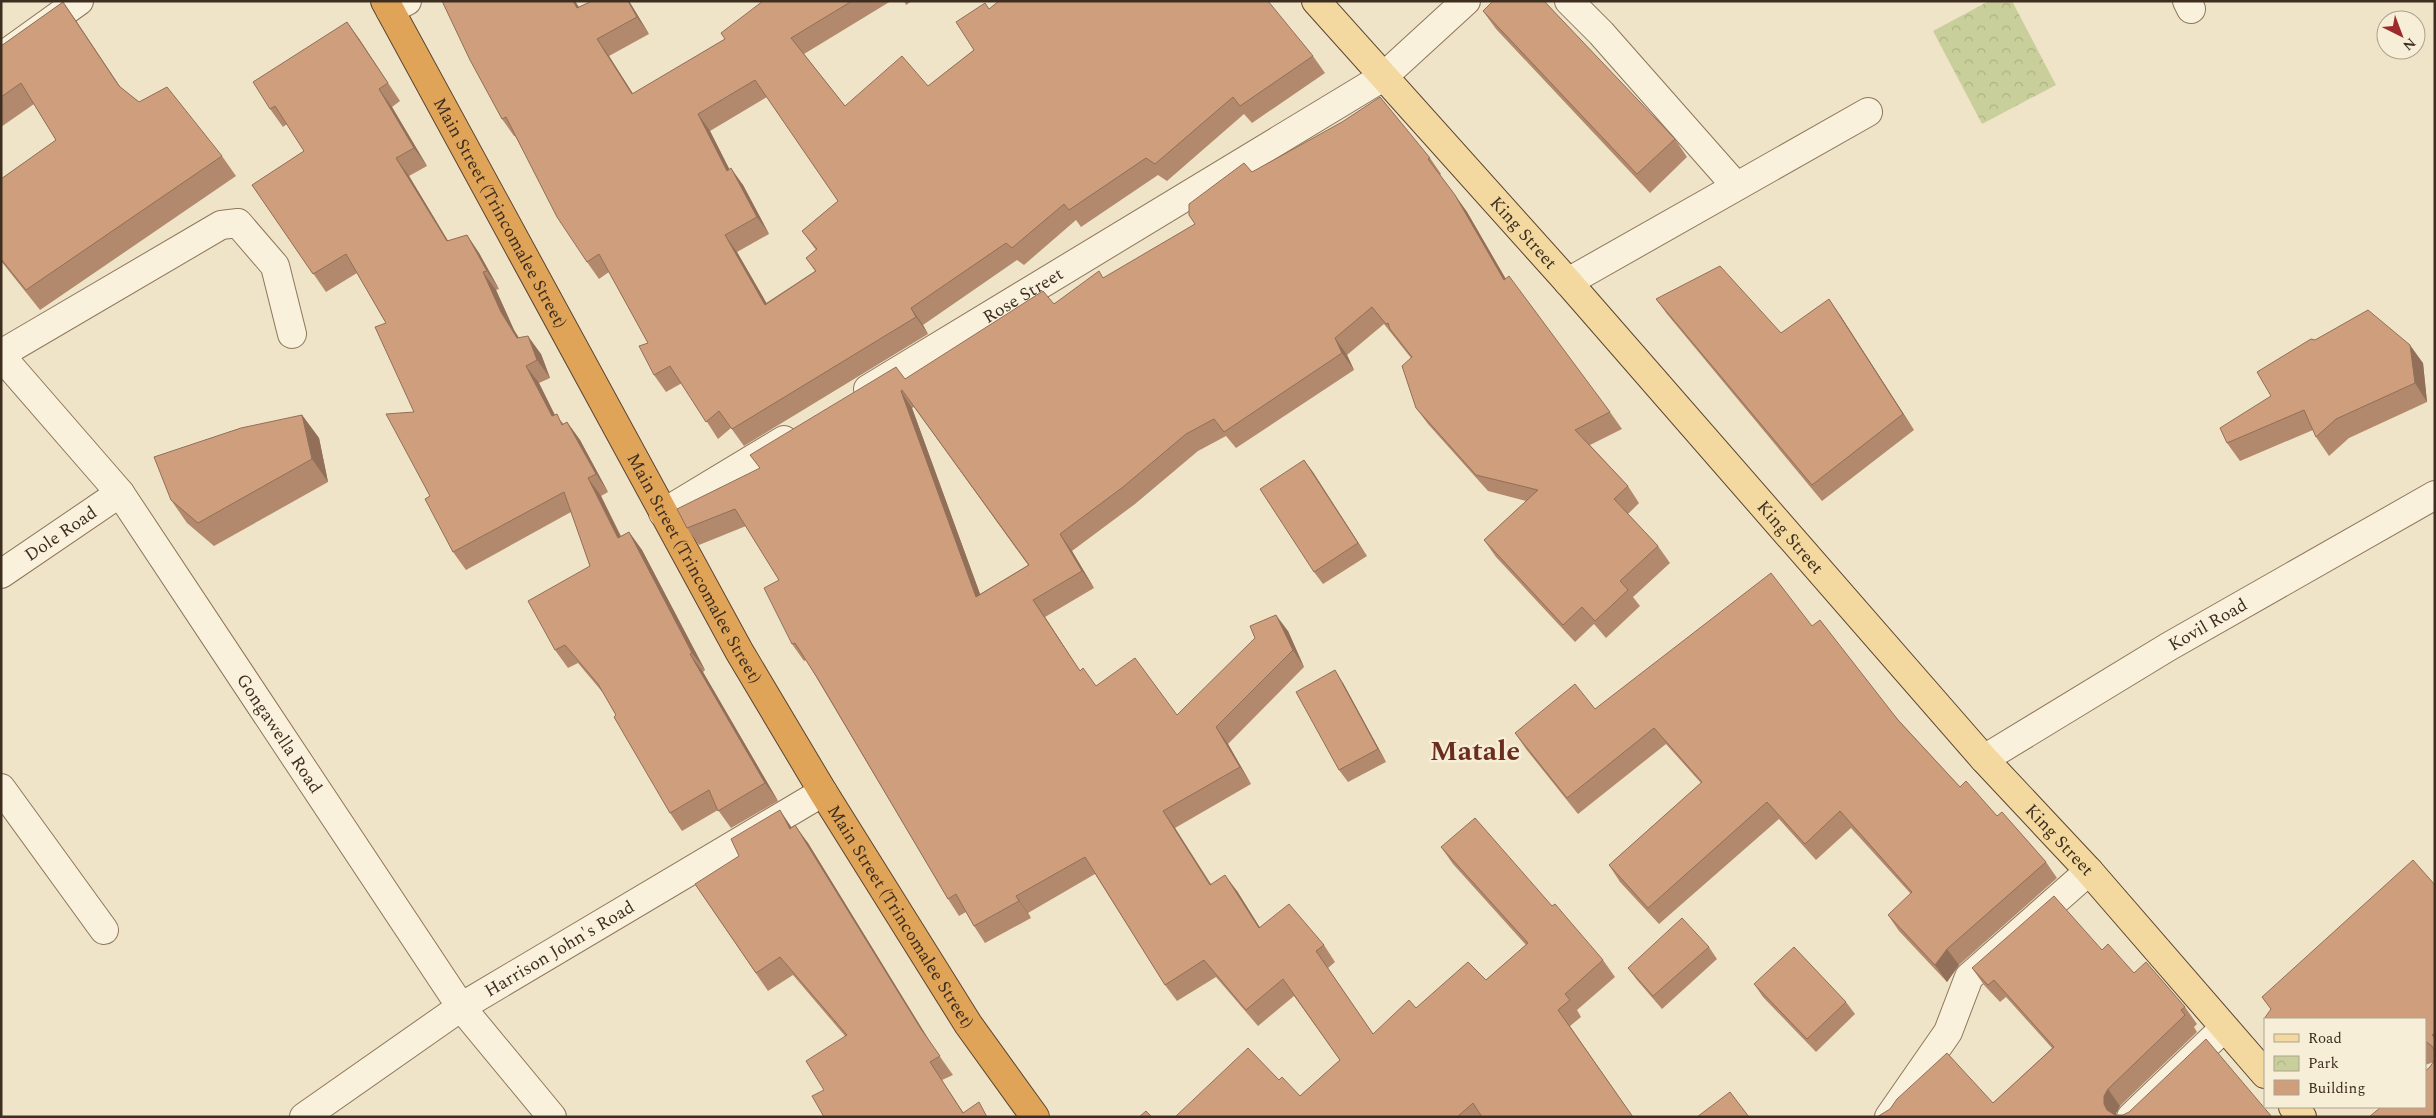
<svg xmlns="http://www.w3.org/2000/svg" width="2436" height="1118" viewBox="0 0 2436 1118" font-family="Spectral,serif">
  <defs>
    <pattern id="park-crowns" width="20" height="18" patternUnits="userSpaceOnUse" patternTransform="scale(1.25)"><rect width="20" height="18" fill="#c9cf9b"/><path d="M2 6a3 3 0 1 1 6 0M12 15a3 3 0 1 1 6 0" fill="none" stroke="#aeb285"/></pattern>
  </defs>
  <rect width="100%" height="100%" fill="#f0e4c8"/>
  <!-- park -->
  <path fill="url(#park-crowns)" d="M1989 1H2012L2056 85 1982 124 1933 31Z"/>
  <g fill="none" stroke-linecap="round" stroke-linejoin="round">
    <defs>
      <g id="minor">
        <path d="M1569 1 1601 33 1736 186"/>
        <path d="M2187 1 2191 9"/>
        <path d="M390 10 407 1"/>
        <path d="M1 57 79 1"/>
        <path d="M1568 282 1868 112"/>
        <path d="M1 354 221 225 238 223 275 266 292 334"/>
        <path id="s1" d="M1 356 120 493 461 1007 552 1117"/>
        <path id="s2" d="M868 389 1383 77 1466 1"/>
        <path d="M663 513 784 440"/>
        <path id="s3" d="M1 574 120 493"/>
        <path id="s4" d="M1984 759 2168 647 2435 495"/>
        <path d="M1 788 104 930"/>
        <path id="s5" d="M304 1117 461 1007 823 792"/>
        <path d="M1889 1117 1948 1032 1969 977 2089 871"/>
        <path d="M2131 1117 2224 1028"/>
      </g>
      <g id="major">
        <path id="s6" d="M1316 1 1568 282 1984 759 2089 871 2265 1074"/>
        <path d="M2293 1107 2302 1117"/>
      </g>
      <g id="highway">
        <path id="s7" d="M385 1 739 651 823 792 968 1024 1035 1117"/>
      </g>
    </defs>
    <!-- minor casing -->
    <use href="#minor" stroke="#8d765c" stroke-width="30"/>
    <!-- major casing -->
    <use href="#major" stroke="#5b4430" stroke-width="30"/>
    <!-- highway casing -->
    <use href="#highway" stroke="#5b4430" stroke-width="30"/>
    <!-- minor -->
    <use href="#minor" stroke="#faf1dc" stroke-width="28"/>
    <!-- major -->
    <use href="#major" stroke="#f3d9a0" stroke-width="28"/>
    <!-- highway -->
    <use href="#highway" stroke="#e0a458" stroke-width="28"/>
  </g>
  <!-- wall -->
  <path fill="#b2896c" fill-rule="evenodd" d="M442 1H575L579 7 592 1H629L649 34 609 56 633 94 725 39 763 1H891L804 54 845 106 928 86 974 50 989 9 1313 56 1325 73 1252 123 1244 114 1167 181 1158 175 1081 227 1076 220 1024 265 1017 260 923 325 928 334 744 446 731 428 718 439 682 383 666 392 654 375 648 343 609 272 599 279 587 262 515 136H514L502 119ZM767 97 838 201 802 231 816 250 806 258 815 271 766 303 737 252 769 234 743 185 729 169 710 131Z
    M904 1H912L906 5Z
    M63 2 120 87 139 102 222 156 236 176 40 310 1 261V179L56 140 34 104 1 127V46Z
    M1483 11 1675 139 1687 157 1650 193 1496 29Z
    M347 22 400 101 392 107 427 166 409 176 448 241 467 235 479 253 499 289 496 290 514 330 519 338 541 354 550 378 539 383 555 415 564 424 567 422 580 440 608 492 601 496 621 536 629 532 642 550 705 670 703 672 778 801 731 828 718 810 682 831 670 813 616 715 604 694 578 663 568 668 555 650 590 566 571 512 466 570 453 552 430 496 414 412 386 323 357 273 326 292 252 185 304 151 287 124 283 127 270 109Z
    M1430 158 1441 174 1440 175 1467 212 1506 279 1610 412 1622 429 1590 445 1628 486 1639 503 1628 514 1658 546 1670 563 1633 597 1640 606 1606 638 1594 624 1575 642 1496 557 1484 540 1526 501 1488 491 1428 424 1416 408 1411 358 1384 324 1347 355 1354 370 1236 448 1226 436 1198 451 1135 504 1072 551 1094 588 1045 617 1080 671 1096 686 1177 715 1288 631 1304 667 1228 744 1251 784 1175 828 1211 884 1237 891 1260 928 1324 945 1335 962 1328 968 1373 1034 1416 1008 1486 980 1526 945 1453 864 1441 847 1552 906 1603 960 1615 977 1577 1010 1581 1017 1570 1026 1633 1117H1175L1279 1080 1300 1096 1340 1060 1294 996 1258 1026 1216 977 1177 1001 1165 985 1095 874 1028 913 1031 918 985 943 974 926 966 912 959 916 948 899 806 660 804 661 792 644 779 580 746 526 699 545 687 528 760 468 905 379 1104 278 1195 224 1252 172ZM914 407 1028 565 980 594 912 408Z
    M1656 299 1781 333 1840 315 1914 430 1822 501 1667 314Z
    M2315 340 2423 363 2427 402 2349 438 2329 456 2316 437 2313 430 2240 461 2227 443 2271 396Z
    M302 415 319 438 328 482 214 546 187 523 171 500Z
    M1304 460 1367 556 1323 584 1314 572Z
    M1812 626 1960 787 1997 816 2046 862 2057 878 1959 965 1947 982 1899 931 1888 915 1911 894 1851 828 1816 860 1779 819 1659 924 1620 882 1609 865 1701 783 1666 744 1578 814 1526 749 1515 733 1595 709Z
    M1343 683 1386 762 1348 782 1339 770Z
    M792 827 808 843 931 1044 953 1075 942 1080 963 1112 989 1117 824 1090 845 1036 793 975 768 991 695 884Z
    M2435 885V1117L2430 1067 2434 1062 2425 1065V1019L2271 1009 2262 997Z
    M1709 947 1717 959 1662 1009 1637 980 1628 968Z
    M2102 950 2134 973 2185 1007 2197 1024 2194 1027 2197 1032 2120 1106 2116 1113V1115L2272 1117H1877L1993 1103 2052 1048 2006 997 2000 1002 1984 985 1972 968Z
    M1754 984 1846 1002 1855 1014 1816 1052 1763 997Z"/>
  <!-- shaded-wall -->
  <path fill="#916f58" d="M573 1H575L589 25 577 8Z
    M628 1H629L649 34 637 17Z
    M63 2 77 22 133 106 119 86Z
    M347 22 360 40 400 101 388 83Z
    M597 39 609 56 644 111 632 94Z
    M379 89 392 107 427 166 414 148Z
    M698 114 710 131 739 188 727 171Z
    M396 158 409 176 459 259 447 241Z
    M731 168 743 185 769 234 757 217Z
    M1455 195 1467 212 1516 297 1504 280Z
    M467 235 479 253 499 289 487 271Z
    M725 235 737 252 777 321 765 305Z
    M483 272 496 290 514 330 530 356 517 338 501 312Z
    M1829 299 1840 315 1914 430 1903 414Z
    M911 308 923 325 928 334 916 317Z
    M528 336 541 354 550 378 537 360Z
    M1335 338 1347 355 1354 370 1342 353Z
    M2410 345 2423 363 2427 402 2415 383Z
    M526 366 539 383 564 434 552 416Z
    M901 391 912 408 987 613 976 597Z
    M302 415 319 438 328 482 312 459Z
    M567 422 580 440 608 492 596 474Z
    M1304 460 1313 472 1367 556 1358 543Z
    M588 478 601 496 630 556 618 538Z
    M629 532 642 550 705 670 692 653Z
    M1060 534 1072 551 1094 588 1082 571Z
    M1033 600 1045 617 1091 688 1080 671Z
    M1276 615 1288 631 1304 667 1293 650Z
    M690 654 703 672 778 801 765 783Z
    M1335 670 1343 683 1386 762 1378 749Z
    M1216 727 1228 744 1251 784 1240 767Z
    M780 810 792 828 790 829Z
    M1163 811 1175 828 1221 901 1210 885Z
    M795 825 808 843 934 1048 921 1029Z
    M1225 875 1237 891 1271 945 1259 928Z
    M1016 896 1028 913 1031 918 1019 901Z
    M1947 949 1959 965 1947 982 1935 965Z
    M2108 1089 2120 1106 2116 1113V1117L2107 1110 2104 1104V1096Z"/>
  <!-- building -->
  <path fill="#cf9f7d" stroke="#916f58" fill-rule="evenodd" d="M442 1H573L577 8 592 1H628L637 17 597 39 632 94 725 39 721 33 763 1H852L791 38 845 106 902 56 928 86 974 50 956 22 985 3 989 9 999 1H1268L1313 56 1240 106 1233 97 1155 164 1146 158 1069 210 1064 204 1012 248 1006 243 911 308 916 317 732 429 719 411 706 422 670 366 654 375 639 346 648 343 599 254 587 262 557 217 506 117 502 119 470 60ZM755 80 838 201 802 231 817 249 806 258 816 271 765 305 725 235 757 217 731 168 727 171 698 114Z
    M1493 1H1544L1675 139 1637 174 1483 11Z
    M63 2 119 86 139 102 167 87 222 156 26 290 1 259V179L56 140 21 83 1 97V46Z
    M347 22 388 83 379 89 414 148 396 158 447 241 467 235 487 271 483 272 501 312 517 338 528 336 537 360 526 366 552 416 557 414 562 425 567 422 596 474 588 478 618 538 629 532 692 653 690 654 765 783 718 811 709 790 670 813 614 717 616 715 598 684 565 645 555 650 528 601 590 566 564 492 453 552 425 499 430 496 386 414 414 412 375 327 386 323 346 254 313 274 252 185 304 151 275 106 270 109 253 82Z
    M1380 97 1430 158 1428 159 1455 195 1504 280 1509 276 1610 412 1575 430 1628 486 1614 499 1658 546 1620 581 1628 590 1595 621 1582 607 1563 625 1484 540 1538 490 1476 475 1416 408 1402 366 1412 357 1390 329 1388 323 1386 324 1372 307 1335 338 1342 353 1224 432 1214 419 1186 434 1123 487 1060 534 1082 571 1033 600 1080 671 1083 668 1096 686 1135 658 1177 715 1255 638 1250 626 1276 615 1293 650 1216 727 1240 767 1163 811 1210 885 1225 875 1259 928 1289 904 1324 945 1316 951 1373 1034 1409 1000 1416 1008 1468 962 1486 980 1528 943 1441 847 1475 818 1552 906 1555 904 1603 960 1565 994 1570 1000 1558 1010 1633 1117H1482L1473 1103 1457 1117H1175L1248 1048 1279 1080 1282 1077 1300 1096 1340 1060 1283 979 1246 1010 1204 960 1165 985 1085 857 1016 896 1019 901 974 926 956 894 948 899 818 679 795 643 792 644 764 588 779 580 735 509 687 528 677 509 760 468 750 455 896 367 905 379 1043 291 1054 304 1099 271 1103 278 1195 224 1189 215V204L1244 163 1252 172 1342 122ZM902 390 1029 565 976 597 901 391Z
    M1720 266 1781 333 1829 299 1903 414 1812 485 1656 299Z
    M2368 310 2410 345 2415 383 2336 419 2316 437 2304 410 2227 443 2220 428 2271 396 2257 372 2311 339 2315 340Z
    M302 415 312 459 198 523 171 500 154 457 241 428Z
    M1304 460 1358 543 1314 572 1260 489Z
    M1771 573 1812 626 1820 620 1898 720 1960 787 1966 781 1997 816 2002 812 2046 862 1947 949 1935 965 1888 915 1912 892 1840 811 1805 844 1767 802 1648 908 1609 865 1702 782 1654 728 1567 798 1515 733 1575 684 1595 709Z
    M1335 670 1378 749 1339 770 1296 692Z
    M780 810 790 829 795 825 921 1029 940 1056 930 1062 963 1113 979 1102 987 1117H824L812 1096 824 1090 806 1061 847 1035 780 957 756 973 695 884 739 856 731 839Z
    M2413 860 2435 885V1033L2432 1035 2435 1038V1052L2432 1046 2425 1041V1019L2265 1020 2264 1019 2271 1009 2262 997Z
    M2054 896 2102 950 2108 944 2134 973 2146 962 2185 1007 2181 1010 2185 1015 2108 1089 2104 1096V1104L2107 1110 2115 1115H2123L2129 1112 2206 1039 2272 1117H1877L1890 1109 1897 1099 1947 1053 1993 1103 2054 1047 1994 980 1988 985 1972 968Z
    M1682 918 1709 947 1653 996 1628 968Z
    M1794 947 1846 1002 1807 1039 1754 984Z
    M2435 1059V1117H2369L2381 1107H2425V1071L2430 1067Z
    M1730 1092 1749 1117H1697Z
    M1146 1111 1152 1117H1139Z"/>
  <g text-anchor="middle" stroke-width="5" stroke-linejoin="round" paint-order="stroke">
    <!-- street labels -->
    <g font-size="18" fill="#3d2e20" stroke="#f7eed8">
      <text dy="6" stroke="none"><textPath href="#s7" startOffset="241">Main Street (Trincomalee Street)</textPath></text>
      <text dy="6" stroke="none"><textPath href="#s6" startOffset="311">King Street</textPath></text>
      <text dy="6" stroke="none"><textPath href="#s2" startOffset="181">Rose Street</textPath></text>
      <text dy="6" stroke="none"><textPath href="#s3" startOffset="72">Dole Road</textPath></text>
      <text dy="6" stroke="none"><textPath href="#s6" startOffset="716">King Street</textPath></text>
      <text dy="6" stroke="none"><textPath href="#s7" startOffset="646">Main Street (Trincomalee Street)</textPath></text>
      <text dy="6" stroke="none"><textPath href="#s4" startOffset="261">Kovil Road</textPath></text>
      <text dy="6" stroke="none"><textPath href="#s1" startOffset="470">Gongawella Road</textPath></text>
      <text dy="6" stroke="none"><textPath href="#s6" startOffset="1121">King Street</textPath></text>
      <text dy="6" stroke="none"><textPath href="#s7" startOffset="1051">Main Street (Trincomalee Street)</textPath></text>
      <text dy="6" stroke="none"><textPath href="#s5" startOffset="306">Harrison John's Road</textPath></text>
    </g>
    <!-- town labels -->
    <g font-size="28" font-weight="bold" fill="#6b2e1e" stroke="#f7eed8">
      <text x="1475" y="760">Matale</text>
    </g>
  </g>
  <!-- border -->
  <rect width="2436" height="1118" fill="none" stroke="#3d2e20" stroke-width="5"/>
  <!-- legend -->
  <rect x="2264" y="1018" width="162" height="90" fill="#f7eed8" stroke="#ada18e"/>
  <rect x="2274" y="1034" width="25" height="8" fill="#f3d9a0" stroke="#ada18e"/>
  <text x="2308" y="1043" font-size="15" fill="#3d2e20">Road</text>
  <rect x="2274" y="1056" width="25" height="15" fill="url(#park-crowns)" stroke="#ada18e"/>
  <text x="2308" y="1068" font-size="15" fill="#3d2e20">Park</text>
  <rect x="2274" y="1080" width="25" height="15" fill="#cf9f7d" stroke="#ada18e"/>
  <text x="2308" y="1093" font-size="15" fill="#3d2e20">Building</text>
  <!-- north arrow -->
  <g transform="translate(2401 35) rotate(138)"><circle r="24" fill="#f7eed8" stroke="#ada18e"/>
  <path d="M0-4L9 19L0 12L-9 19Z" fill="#9e2a2b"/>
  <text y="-8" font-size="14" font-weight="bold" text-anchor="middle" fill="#3d2e20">N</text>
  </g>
</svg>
